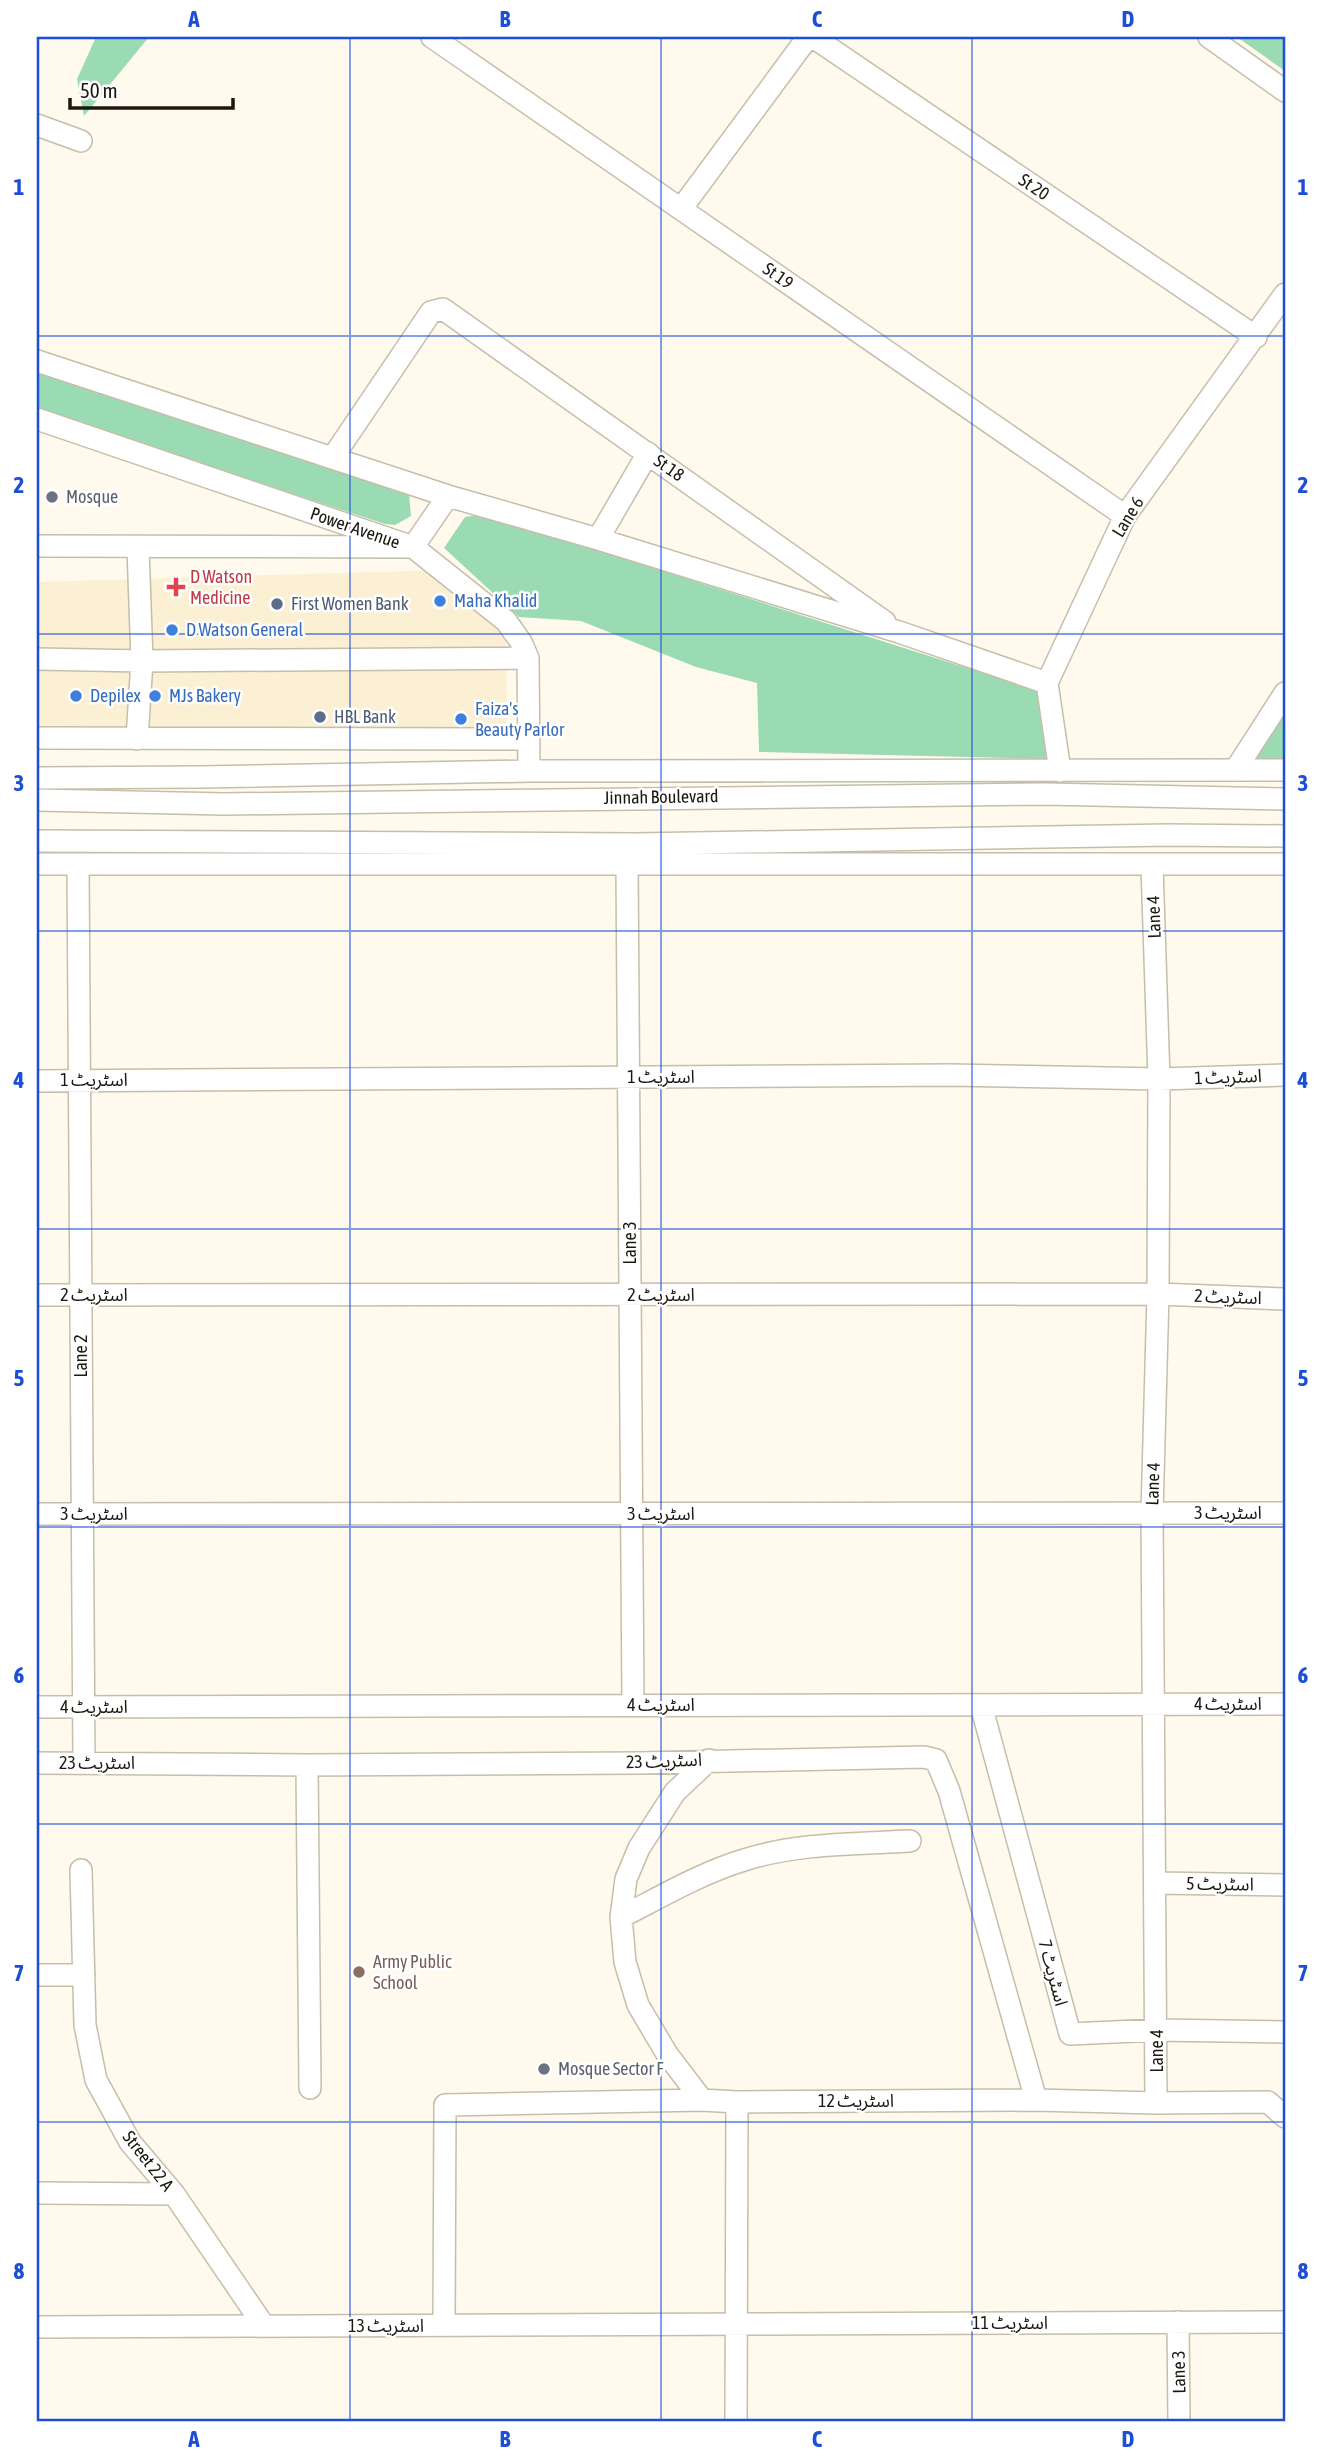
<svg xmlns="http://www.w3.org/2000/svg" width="1322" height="2458" viewBox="0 0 1322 2458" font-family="'Asap Condensed','Noto Sans Arabic',sans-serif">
  <rect width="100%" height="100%" fill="#fffaed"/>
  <!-- built -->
  <path fill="#fbf0d3" d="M443 570 506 621 507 735 37 734V582Z"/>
  <!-- green -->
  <path fill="#9bdbb3" d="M96 37H149L84 116 77 79Z
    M1237 37H1285V71Z
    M37 367 409 494 411 516 395 525 385 524 37 410Z
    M484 514 1039 691 1047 759 759 752 757 683 696 667 581 621 519 617 444 548 465 517Z
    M1285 700V770L1236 769Z"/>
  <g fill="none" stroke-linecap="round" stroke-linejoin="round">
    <defs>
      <path id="minor" d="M432 37 1125 516
        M813 37 1256 337
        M1209 37 1285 91
        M37 125 81 141
        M681 209 808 37
        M37 361 448 496 598 539 899 632 1047 683
        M37 419 413 547 506 621 521 642 528 658 529 771
        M333 457 431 312 443 309 885 622
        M598 539 648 453
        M37 546 413 547 448 496
        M37 659 142 661 528 658
        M37 738 529 739
        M137 739 142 661 138 548
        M1236 769 1285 693
        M1060 771 1047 683 1125 516 1285 294
        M37 778 200 777 529 771 1285 770
        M37 800 224 804 1046 794 1285 799
        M37 841 637 844 1168 835 1285 836
        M37 864H1285
        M78 864 84 1763
        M627 865 633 1705
        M1152 866 1159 1079 1158 1294 1152 1513 1156 2103
        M37 1081 951 1075 1159 1079 1285 1075
        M37 1295 1158 1294 1285 1299
        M37 1514 1285 1513
        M981 1705 1070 2034 1157 2030 1285 2032
        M37 1707 1285 1704
        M37 1763 307 1765 639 1763 924 1757 936 1760 949 1791 1036 2100
        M307 1765 310 2088
        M81 1870 85 2025 96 2080 130 2142 174 2194 264 2326
        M1155 1883 1285 1885
        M621 1917C661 1897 701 1873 744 1860 797 1843 855 1844 910 1841
        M37 1975H84
        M702 2100 667 2054 638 2005 625 1962 621 1917 626 1879 639 1848 675 1792 709 1760
        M37 2193 174 2194
        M1178 2322 1179 2421
        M444 2325 445 2105 702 2100 737 2102 1036 2100 1156 2103 1268 2102 1285 2117
        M37 2327 1285 2322
        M736 2421 737 2102"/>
    </defs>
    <!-- minor casing -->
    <use href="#minor" stroke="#c6beaa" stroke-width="24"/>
    <!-- minor -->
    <use href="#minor" stroke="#fff" stroke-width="21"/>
  </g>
  <!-- grid -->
  <path fill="none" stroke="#1d4ed8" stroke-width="2" stroke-opacity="0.55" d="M350 37V2421M661 37V2421M972 37V2421M37 336H1285M37 634H1285M37 931H1285M37 1229H1285M37 1527H1285M37 1824H1285M37 2122H1285"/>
  <!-- markers -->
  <g fill="#6b7280" stroke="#fff" stroke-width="2.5">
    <circle cx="52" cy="497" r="7"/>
    <circle cx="544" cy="2069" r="7"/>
  </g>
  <path fill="#e0444e" stroke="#fff" stroke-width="2.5" d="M172.5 576.5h7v7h7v7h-7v7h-7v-7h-7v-7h7z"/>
  <g fill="#3f7fe0" stroke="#fff" stroke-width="2.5">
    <circle cx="440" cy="601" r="7"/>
    <circle cx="172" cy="630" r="7"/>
    <circle cx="76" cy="696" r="7"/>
    <circle cx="155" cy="696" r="7"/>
    <circle cx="461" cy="719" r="7"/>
  </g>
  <g fill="#5c6f8a" stroke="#fff" stroke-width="2.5">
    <circle cx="277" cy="604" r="7"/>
    <circle cx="320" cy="717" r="7"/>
  </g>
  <circle fill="#8d6e63" stroke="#fff" stroke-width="2.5" cx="359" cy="1972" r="7"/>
  <g text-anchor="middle" stroke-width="5" stroke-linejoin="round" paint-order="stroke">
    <!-- street labels -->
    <g font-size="18" fill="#1b1811" stroke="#fff">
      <text transform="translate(1034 187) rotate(34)" y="6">St 20</text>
      <text transform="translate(778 276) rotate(35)" y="6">St 19</text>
      <text transform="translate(669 468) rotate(35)" y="6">St 18</text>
      <text transform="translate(1128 517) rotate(-59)" y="6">Lane 6</text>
      <text transform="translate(355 528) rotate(19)" y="6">Power Avenue</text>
      <text transform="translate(661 797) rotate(-1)" y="6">Jinnah Boulevard</text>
      <text transform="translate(1154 917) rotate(-92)" y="6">Lane 4</text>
      <text x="661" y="1083">اسٹریٹ 1</text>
      <text transform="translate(1228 1077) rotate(-2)" y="6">اسٹریٹ 1</text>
      <text x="94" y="1086">اسٹریٹ 1</text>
      <text transform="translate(630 1243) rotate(-90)" y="6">Lane 3</text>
      <text x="94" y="1301">اسٹریٹ 2</text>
      <text x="661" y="1301">اسٹریٹ 2</text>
      <text transform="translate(1228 1297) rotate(2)" y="6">اسٹریٹ 2</text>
      <text transform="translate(81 1356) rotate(-90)" y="6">Lane 2</text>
      <text transform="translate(1153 1484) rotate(-88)" y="6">Lane 4</text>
      <text x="1228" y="1519">اسٹریٹ 3</text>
      <text x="94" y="1520">اسٹریٹ 3</text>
      <text x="661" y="1520">اسٹریٹ 3</text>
      <text x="1228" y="1710">اسٹریٹ 4</text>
      <text x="661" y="1711">اسٹریٹ 4</text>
      <text x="94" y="1713">اسٹریٹ 4</text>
      <text transform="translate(664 1761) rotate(-2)" y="6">اسٹریٹ 23</text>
      <text x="97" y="1769">اسٹریٹ 23</text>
      <text transform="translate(1220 1884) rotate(1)" y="6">اسٹریٹ 5</text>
      <text transform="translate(1053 1973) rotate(75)" y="6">اسٹریٹ 7</text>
      <text transform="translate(1157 2051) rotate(-90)" y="6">Lane 4</text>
      <text x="856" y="2107">اسٹریٹ 12</text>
      <text transform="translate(148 2161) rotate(52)" y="6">Street 22 A</text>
      <text x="1010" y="2329">اسٹریٹ 11</text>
      <text x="386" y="2332">اسٹریٹ 13</text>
      <text transform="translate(1179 2372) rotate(-91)" y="6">Lane 3</text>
    </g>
    <!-- worship labels -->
    <g font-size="18" fill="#5b616d" stroke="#fff" text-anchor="start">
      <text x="66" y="503">Mosque</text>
      <text x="558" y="2075">Mosque Sector F</text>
    </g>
    <!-- health labels -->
    <g font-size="18" fill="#be3a42" stroke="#fff" text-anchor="start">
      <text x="190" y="583">D Watson<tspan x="190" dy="21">Medicine</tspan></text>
    </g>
    <!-- shop labels -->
    <g font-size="18" fill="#366cbe" stroke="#fff" text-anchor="start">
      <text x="454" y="607">Maha Khalid</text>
      <text x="186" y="636">D Watson General</text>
      <text x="90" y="702">Depilex</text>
      <text x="169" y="702">MJs Bakery</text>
      <text x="475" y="715">Faiza's<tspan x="475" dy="21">Beauty Parlor</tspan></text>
    </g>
    <!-- service labels -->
    <g font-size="18" fill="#4e5e75" stroke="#fff" text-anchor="start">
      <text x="291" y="610">First Women Bank</text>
      <text x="334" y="723">HBL Bank</text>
    </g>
    <!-- education labels -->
    <g font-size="18" fill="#785e54" stroke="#fff" text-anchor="start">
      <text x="373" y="1968">Army Public<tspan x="373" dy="21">School</tspan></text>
    </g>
  </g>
  <!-- border -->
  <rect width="1322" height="2458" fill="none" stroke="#ffffff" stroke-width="77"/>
  <!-- scale -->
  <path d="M70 98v10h163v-10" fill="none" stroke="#1b1811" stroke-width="3.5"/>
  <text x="80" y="98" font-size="21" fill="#1b1811" stroke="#ffffff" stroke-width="5" paint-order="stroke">50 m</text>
  <rect x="38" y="38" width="1246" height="2382" fill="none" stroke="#1d4ed8" stroke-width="2.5"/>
  <g font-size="23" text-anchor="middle" font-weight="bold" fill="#1d4ed8">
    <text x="194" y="27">A</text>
    <text x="505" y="27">B</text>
    <text x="817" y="27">C</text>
    <text x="1128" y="27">D</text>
    <text x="19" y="195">1</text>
    <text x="1303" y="195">1</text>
    <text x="19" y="493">2</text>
    <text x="1303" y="493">2</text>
    <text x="19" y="791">3</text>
    <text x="1303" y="791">3</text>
    <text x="19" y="1088">4</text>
    <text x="1303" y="1088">4</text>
    <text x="19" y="1386">5</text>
    <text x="1303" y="1386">5</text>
    <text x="19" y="1683">6</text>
    <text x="1303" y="1683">6</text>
    <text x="19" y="1981">7</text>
    <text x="1303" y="1981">7</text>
    <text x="19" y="2279">8</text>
    <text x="1303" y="2279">8</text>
    <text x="194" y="2447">A</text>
    <text x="505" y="2447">B</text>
    <text x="817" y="2447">C</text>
    <text x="1128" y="2447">D</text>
  </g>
</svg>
